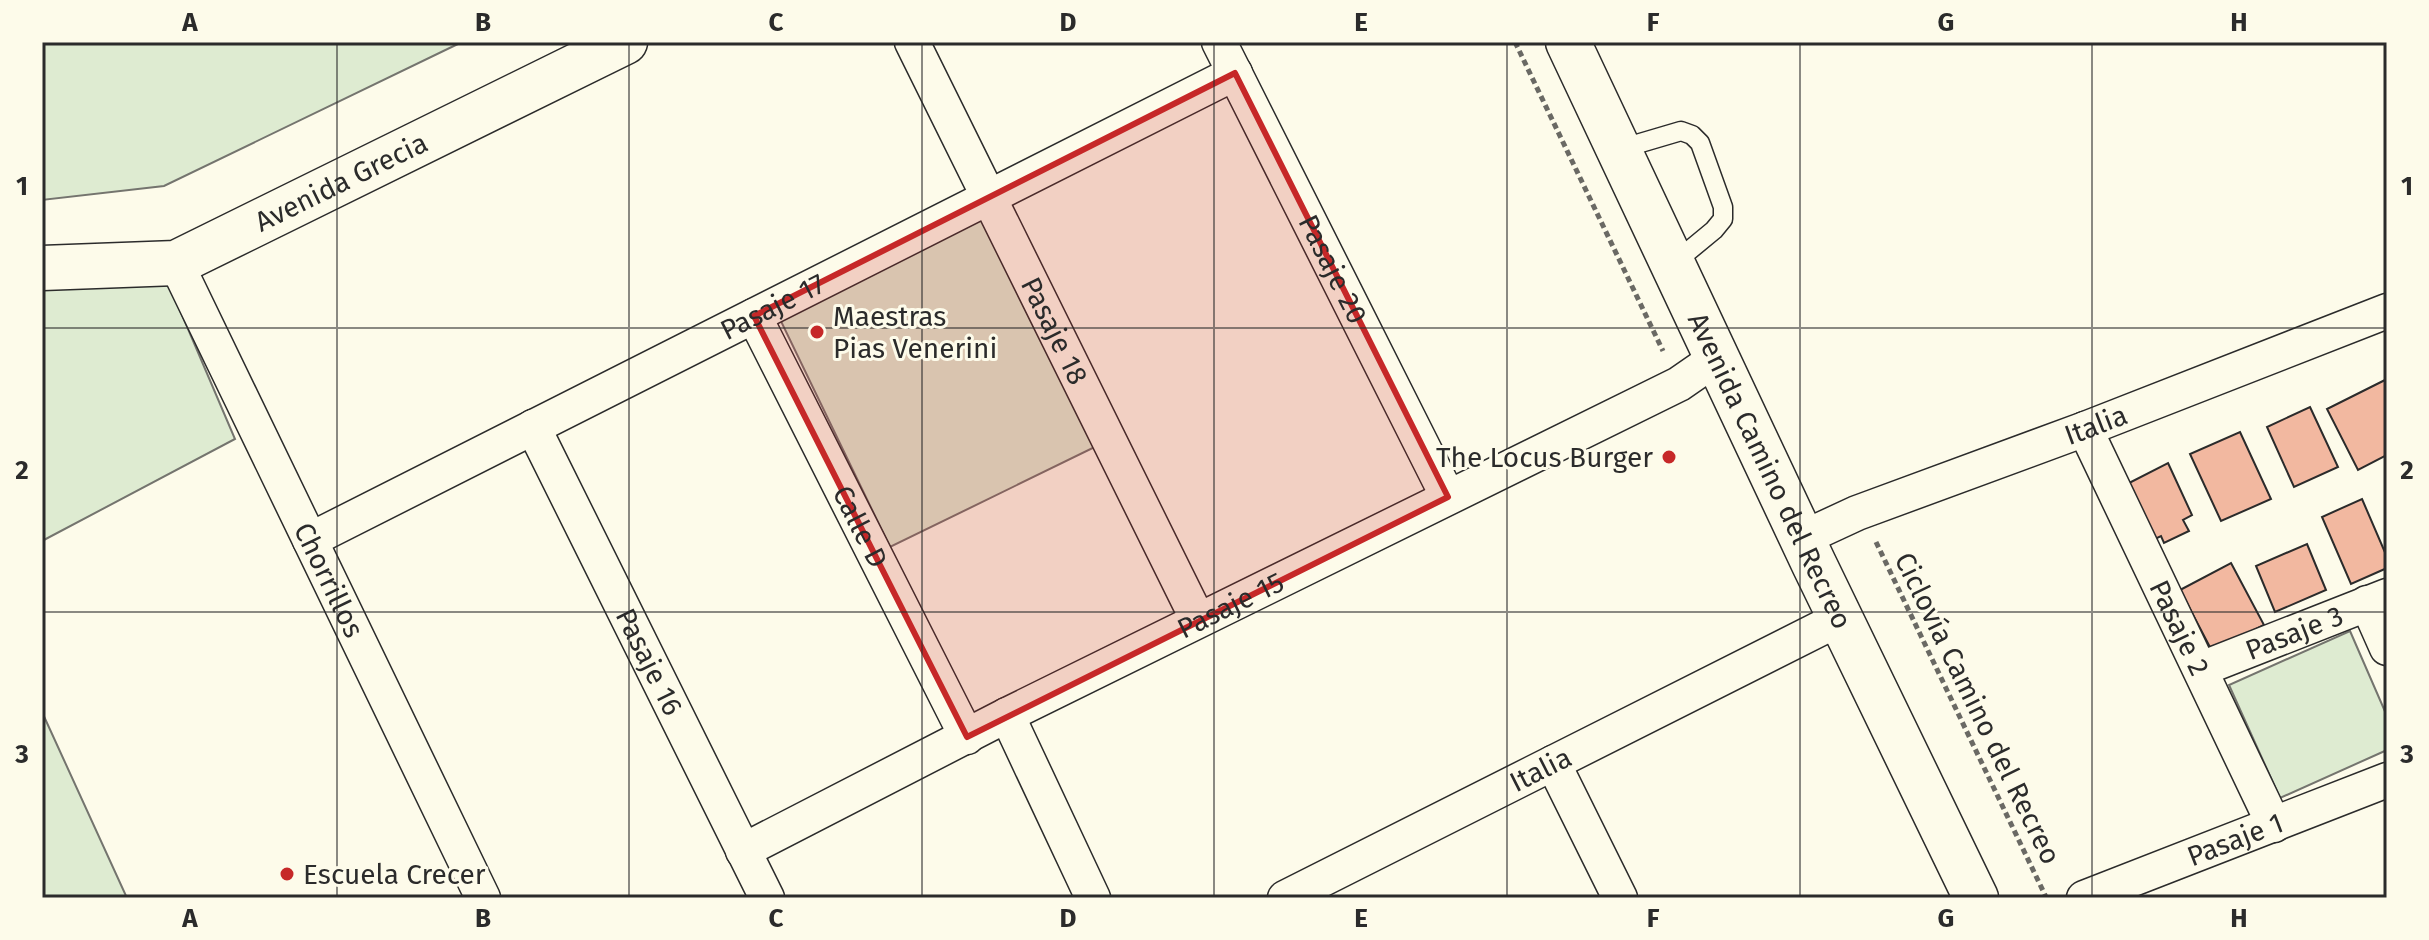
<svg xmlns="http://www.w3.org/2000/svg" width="2429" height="940" viewBox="0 0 2429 940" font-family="'Fira Sans',sans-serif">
  <rect width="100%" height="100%" fill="#fdfbea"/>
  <!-- green -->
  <path fill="#deebd1" stroke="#74746e" stroke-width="2" d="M42 42H462L164 186 42 200Z
    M990 210 1103 443 890 547 777 313Z
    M165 275 235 439 42 541V278Z
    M2350 631 2387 716V750L2280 798 2229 685Z
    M42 712 127 898H42Z"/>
  <!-- building -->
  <path fill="#f2b8a0" stroke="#2b2b2b" stroke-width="2" d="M2385 380 2387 385V455L2358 470 2327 409Z
    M2310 407 2338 467 2294 487 2267 427Z
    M2240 432 2271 499 2221 521 2190 454Z
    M2168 463 2192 515 2183 520 2189 531 2164 543 2161 536 2155 539 2129 483Z
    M2362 499 2387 557V568L2351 584 2322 517Z
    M2307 544 2326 590 2275 612 2256 566Z
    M2231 563 2264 625 2212 651 2180 590Z"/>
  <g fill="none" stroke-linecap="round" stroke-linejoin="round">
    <defs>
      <path id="lane" d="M1620 149 1681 131 1692 135 1700 143 1723 207V219L1714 230 1674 263"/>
      <g id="street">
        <path id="s1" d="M912 42 1198 620"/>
        <path id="s2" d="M1219 42 1448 497"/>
        <path id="s3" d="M176 263 483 898"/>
        <path id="s4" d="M754 316 967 737"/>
        <path id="s5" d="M533 427 767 898"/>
        <path id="s6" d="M2085 429 2274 825"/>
        <path id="s7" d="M1803 538 1857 513 2085 429 2387 311"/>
        <path id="s8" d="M310 540 1235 73"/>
        <path d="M2367 603 2387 648"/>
        <path id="s9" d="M2201 669 2387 596"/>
        <path d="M1007 715 1093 898"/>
        <path d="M1553 763 1620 898"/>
        <path id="s10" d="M743 851 1007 715 1679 384 1718 357"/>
        <path id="s11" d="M1285 898 1841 618"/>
        <path id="s12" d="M2084 898 2387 780"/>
      </g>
      <g id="secondary">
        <path id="s13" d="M1568 42 1814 564 1976 898"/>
        <path id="s14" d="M42 268 176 263 625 42"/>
      </g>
    </defs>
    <!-- lane casing -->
    <use href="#lane" stroke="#2b2b2b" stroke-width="21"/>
    <!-- street casing -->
    <use href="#street" stroke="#2b2b2b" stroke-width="37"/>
    <!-- secondary casing -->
    <use href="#secondary" stroke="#2b2b2b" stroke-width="47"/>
    <!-- path -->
    <path stroke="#6a6964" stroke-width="5" stroke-dasharray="6 4" stroke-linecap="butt" d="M1515 42 1663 351
      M1876 542 2046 897"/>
    <!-- lane -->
    <use href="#lane" stroke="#fdfbea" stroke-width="18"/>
    <!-- street -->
    <use href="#street" stroke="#fdfbea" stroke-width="34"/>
    <!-- secondary -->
    <use href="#secondary" stroke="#fdfbea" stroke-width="44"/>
  </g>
  <!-- marked area -->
  <path fill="#c62828" fill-opacity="0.2" stroke="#c62828" stroke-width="6" stroke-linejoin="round" d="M1235 73 1448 497 967 737 754 316Z"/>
  <!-- grid -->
  <path fill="none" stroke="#2b2b2b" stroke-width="2" stroke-opacity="0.55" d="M337 42V898M629 42V898M922 42V898M1214 42V898M1507 42V898M1800 42V898M2092 42V898M42 328H2387M42 612H2387"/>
  <!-- markers -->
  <g fill="#c62828" stroke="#fdfbea" stroke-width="3">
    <circle cx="817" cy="332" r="8"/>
    <circle cx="1669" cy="457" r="8"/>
    <circle cx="287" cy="874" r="8"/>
  </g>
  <g text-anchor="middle" stroke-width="6" stroke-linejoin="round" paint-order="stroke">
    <!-- street labels -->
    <g font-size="28" fill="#2b2b2b" stroke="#fdfbea">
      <text dy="10" stroke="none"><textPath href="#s14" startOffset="318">Avenida Grecia</textPath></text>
      <text dy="10" stroke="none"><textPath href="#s2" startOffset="254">Pasaje 20</textPath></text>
      <text dy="10" stroke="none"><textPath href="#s8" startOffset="518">Pasaje 17</textPath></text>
      <text dy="10" stroke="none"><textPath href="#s1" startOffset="322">Pasaje 18</textPath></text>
      <text dy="10" stroke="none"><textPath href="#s7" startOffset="314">Italia</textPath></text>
      <text dy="10" stroke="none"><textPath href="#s13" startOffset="474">Avenida Camino del Recreo</textPath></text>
      <text dy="10" stroke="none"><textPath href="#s4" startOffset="236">Calle D</textPath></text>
      <text dy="10" stroke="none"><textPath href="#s3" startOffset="352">Chorrillos</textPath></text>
      <text dy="10" stroke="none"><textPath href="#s10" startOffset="546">Pasaje 15</textPath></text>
      <text dy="10" stroke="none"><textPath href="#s6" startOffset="220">Pasaje 2</textPath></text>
      <text dy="10" stroke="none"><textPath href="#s9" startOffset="100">Pasaje 3</textPath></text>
      <text dy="10" stroke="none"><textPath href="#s5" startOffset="262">Pasaje 16</textPath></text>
      <text transform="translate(1978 708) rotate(64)" y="10">Ciclovía Camino del Recreo</text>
      <text dy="10" stroke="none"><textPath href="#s11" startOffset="286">Italia</textPath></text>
      <text dy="10" stroke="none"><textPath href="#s12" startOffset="162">Pasaje 1</textPath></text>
    </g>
    <!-- poi labels -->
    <g font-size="28" fill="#2b2b2b" stroke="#fdfbea" text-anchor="start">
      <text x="833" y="326">Maestras<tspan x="833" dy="32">Pias Venerini</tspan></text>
      <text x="1653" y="467" text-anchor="end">The Locus Burger</text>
      <text x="303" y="884">Escuela Crecer</text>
    </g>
  </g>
  <!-- border -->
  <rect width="2429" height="940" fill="none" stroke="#fdfbea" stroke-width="88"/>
  <rect x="44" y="44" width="2341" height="852" fill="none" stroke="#2b2b2b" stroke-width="3"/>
  <g font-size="26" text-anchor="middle" font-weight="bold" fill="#2b2b2b">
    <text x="190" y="31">A</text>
    <text x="483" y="31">B</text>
    <text x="776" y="31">C</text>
    <text x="1068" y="31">D</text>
    <text x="1361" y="31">E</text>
    <text x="1653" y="31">F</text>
    <text x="1946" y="31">G</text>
    <text x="2239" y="31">H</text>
    <text x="22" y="195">1</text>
    <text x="2407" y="195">1</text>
    <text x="22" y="479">2</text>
    <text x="2407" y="479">2</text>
    <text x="22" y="763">3</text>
    <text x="2407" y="763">3</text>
    <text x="190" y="927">A</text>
    <text x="483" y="927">B</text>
    <text x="776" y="927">C</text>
    <text x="1068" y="927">D</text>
    <text x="1361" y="927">E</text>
    <text x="1653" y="927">F</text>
    <text x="1946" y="927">G</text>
    <text x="2239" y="927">H</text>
  </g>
</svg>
